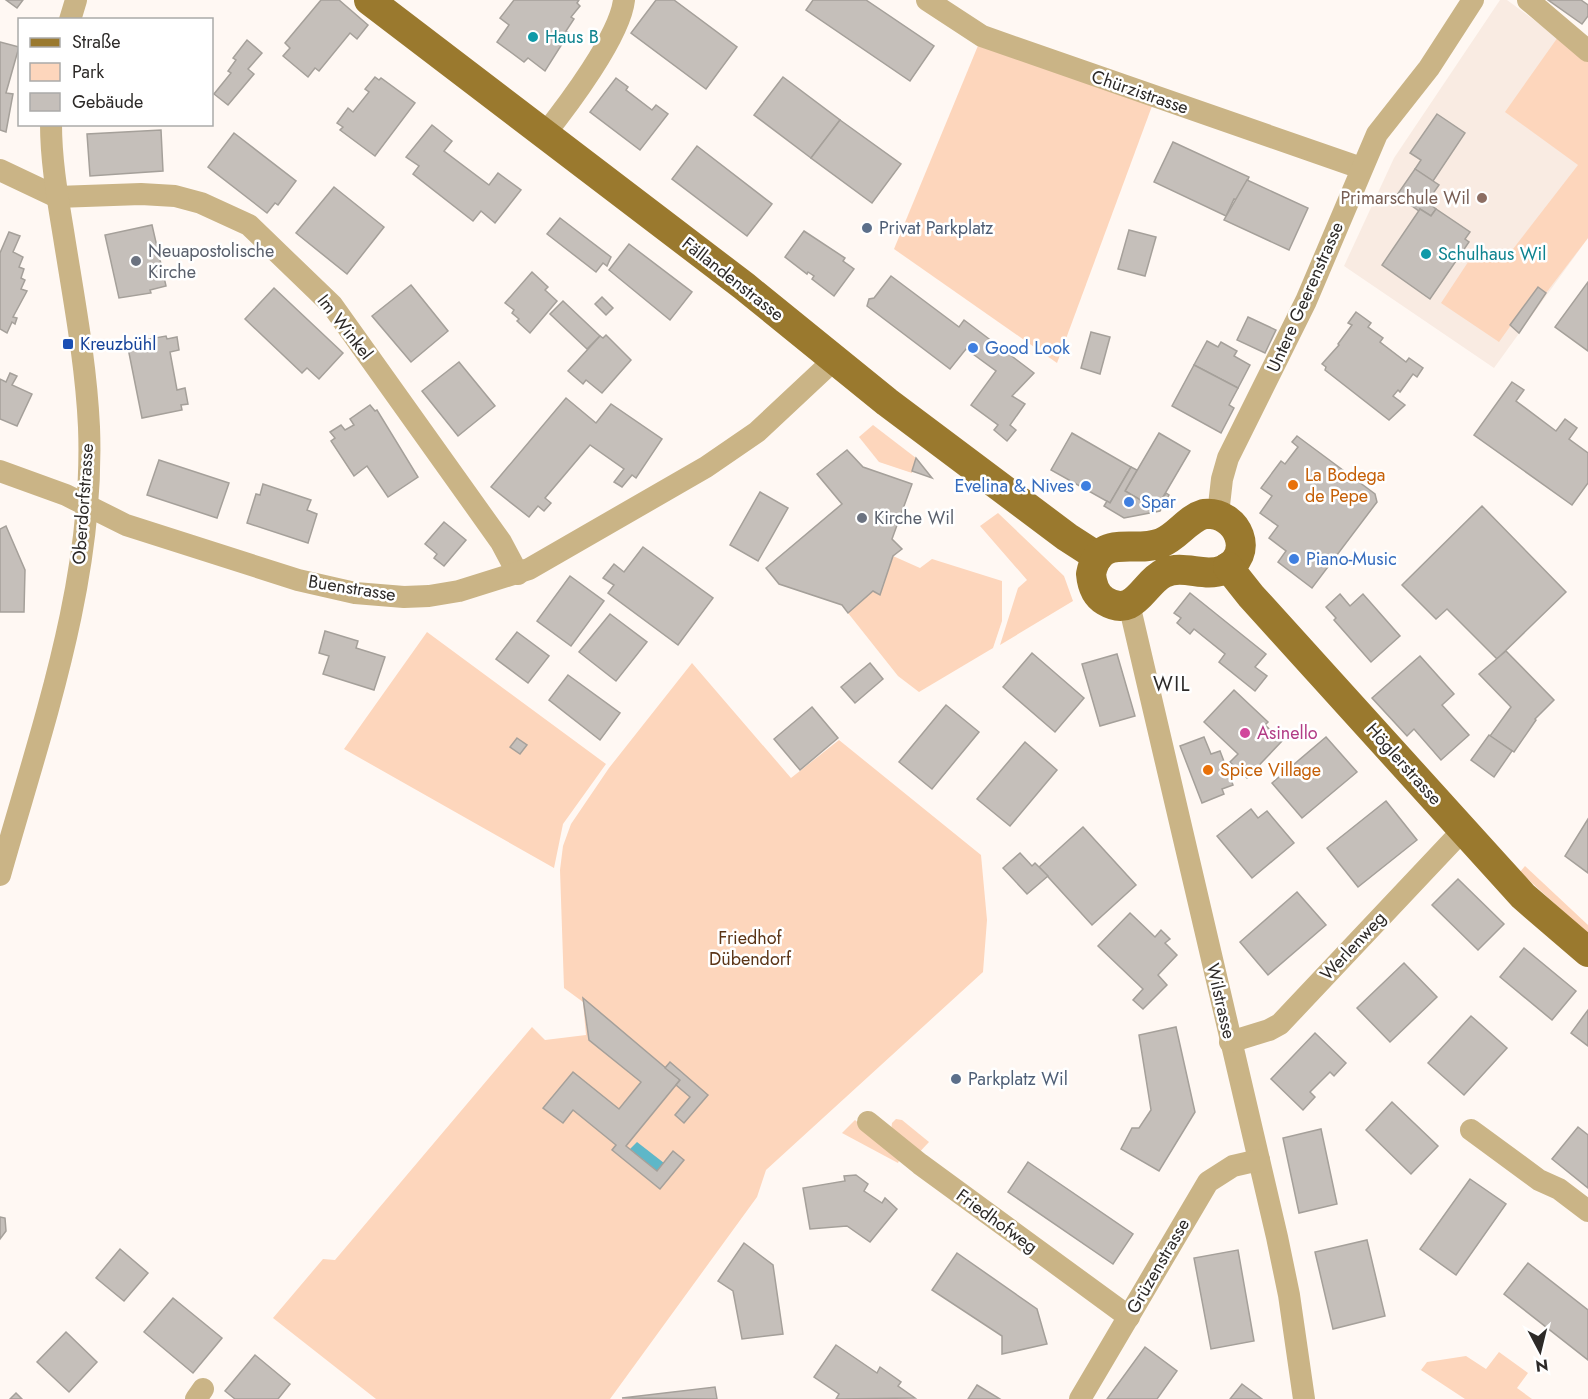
<svg xmlns="http://www.w3.org/2000/svg" width="1588" height="1399" font-family="Jost,sans-serif">
	<style>
		.built { fill: #f9ebe2 }
		.green { fill: #fdd6bc }
		.water { fill: #5eb7c8 }
		.building { fill: #c5bfba; stroke: #a5a09a; stroke-width: 1.5 }
		.lines { fill: none; stroke-linecap: round; stroke-linejoin: round }
		.minor { stroke: #cab486; stroke-width: 22 }
		.major { stroke: #9a792e; stroke-width: 30 }
		.culture-dot { fill: #0f9aa8; stroke: #fff; stroke-width: 2 }
		.education-dot { fill: #8d6e63; stroke: #fff; stroke-width: 2 }
		.service-dot { fill: #5c6f8a; stroke: #fff; stroke-width: 2 }
		.worship-dot { fill: #6b7280; stroke: #fff; stroke-width: 2 }
		.transit-dot { fill: #1a4fb4; stroke: #fff; stroke-width: 2 }
		.shop-dot { fill: #3f7fe0; stroke: #fff; stroke-width: 2 }
		.food-dot { fill: #e8710a; stroke: #fff; stroke-width: 2 }
		.hotel-dot { fill: #d1479c; stroke: #fff; stroke-width: 2 }
		.labels { text-anchor: middle; dominant-baseline: central; stroke-width: 5; stroke-linejoin: round; paint-order: stroke }
		.culture-label { font-size: 18px; fill: #0d838f; stroke: #fff; text-anchor: start }
		.street-label { font-size: 18px; fill: #2d2a28; stroke: #fff }
		.education-label { font-size: 18px; fill: #785e54; stroke: #fff; text-anchor: end }
		.service-label { font-size: 18px; fill: #4e5e75; stroke: #fff; text-anchor: start }
		.worship-label { font-size: 18px; fill: #5b616d; stroke: #fff; text-anchor: start }
		.transit-label { font-size: 18px; fill: #164399; stroke: #fff; text-anchor: start }
		.shop-label { font-size: 18px; fill: #366cbe; stroke: #fff; text-anchor: start }
		.food-label { font-size: 18px; fill: #c56008; stroke: #fff; text-anchor: start }
		.hotel-label { font-size: 18px; fill: #b23c85; stroke: #fff; text-anchor: start }
		.park-label { font-size: 18px; fill: #5c3517; stroke: #fff }
		.neighbourhood-label { font-size: 20px; letter-spacing: 1.5px; fill: #2d2a28; stroke: #fff }
	</style>
	<rect width="100%" height="100%" fill="#fff8f3"/>
	<path class="built" d="M1500 0H1507L1588 60V238L1494 368 1344 266 1394 158Z"/>
	<g class="green">
		<path d="M982 36 1155 98 1057 363 894 249Z"/>
		<path d="M1558 37 1588 60V238L1546 293 1538 287 1499 342 1441 303 1478 247 1503 262 1578 165 1505 112Z"/>
		<path d="M873 425 916 458 912 473 879 462 859 437Z"/>
		<path d="M998 513 1064 576 1073 601 1000 645 1018 588 1027 580 980 526Z"/>
		<path d="M893 556 920 568 932 559 1002 581V621L993 648 919 692 898 676 848 613 873 591 880 594Z"/>
		<path d="M427 632 606 764 563 824 554 868 344 749Z"/>
		<path d="M692 663 791 778 839 740 981 855 987 920 983 972 766 1170 757 1197 610 1399H376L273 1318 323 1259 335 1260 532 1027 545 1040 586 1035 583 1002 564 988 560 870 563 846 571 824 609 768Z"/>
		<path d="M1525 866 1588 925V934L1520 872Z"/>
		<path d="M896 1119 902 1120 929 1142 915 1157 891 1130 892 1123Z"/>
		<path d="M855 1120 900 1159 898 1163 842 1133Z"/>
		<path d="M1499 1352 1528 1373 1517 1388 1532 1399H1465L1421 1370 1427 1362 1466 1356 1486 1369Z"/>
	</g>
	<path class="water" d="M637 1142 664 1163 657 1171 630 1149Z"/>
	<g class="building">
		<path d="M6 0H23L17 8Z"/>
		<path d="M321 0H339L368 25 357 39 350 33 319 71 315 68 308 77 283 56 290 48 285 43Z"/>
		<path d="M514 0H579L577 3 580 6 571 17 574 19 566 31 569 33 545 71 528 58 524 62 497 42 509 25 500 18Z"/>
		<path d="M656 0H674L737 47 706 89 631 33Z"/>
		<path d="M813 0H866L934 46 910 81 806 10Z"/>
		<path d="M1548 0H1581L1588 5V16L1582 24Z"/>
		<path d="M247 40 262 53 248 69 254 74 228 105 214 94 231 73 228 71 236 60 233 58Z"/>
		<path d="M0 42 19 47 6 93 13 94 6 132 0 130Z"/>
		<path d="M375 77 379 80 381 78 415 103 375 156 340 130 343 127 337 123 348 108 353 112 369 92 365 89Z"/>
		<path d="M783 77 840 120 811 158 754 115Z"/>
		<path d="M616 78 628 87 626 90 652 110 656 105 668 114 640 150 590 112Z"/>
		<path d="M1437 114 1465 133 1433 181 1415 169 1421 160 1410 153Z"/>
		<path d="M840 120 901 164 872 203 811 158Z"/>
		<path d="M432 125 452 141 444 151 489 185 498 173 521 190 495 223 481 211 473 221 413 174 419 166 406 157Z"/>
		<path d="M161 130 163 171 90 176 87 134Z"/>
		<path d="M234 133 296 181 278 205 275 203 267 213 208 167Z"/>
		<path d="M1173 142 1249 177 1238 200 1234 199 1226 216 1154 182Z"/>
		<path d="M697 146 772 204 747 236 672 179Z"/>
		<path d="M1415 169 1439 185 1427 202 1436 209 1431 216 1420 209 1419 211 1397 195Z"/>
		<path d="M1247 180 1308 208 1289 250 1224 220Z"/>
		<path d="M334 187 384 227 347 274 296 233Z"/>
		<path d="M1420 209 1431 216 1436 209 1470 232 1465 239 1469 242 1430 299 1382 265Z"/>
		<path d="M560 218 611 257 607 266 603 263 596 272 547 234Z"/>
		<path d="M152 225 166 286 150 290 151 293 119 298 105 235Z"/>
		<path d="M1129 230 1156 237 1145 276 1118 269Z"/>
		<path d="M804 231 845 258 843 261 854 269 834 296 812 279 814 276 808 272 807 274 785 257Z"/>
		<path d="M9 232 20 236 13 252 23 257 19 267 24 269 21 278 25 280 21 289 27 291 13 317 17 318 15 324 12 322 7 333 0 329V253Z"/>
		<path d="M629 244 692 292 670 320 609 270Z"/>
		<path d="M532 272 548 287 545 290 557 301 530 333 517 321 519 319 512 313 514 310 505 303Z"/>
		<path d="M891 276 959 327 964 320 1034 373 1012 396 1025 404 1010 425 1016 430 1007 441 994 430 998 425 971 405 996 371 966 349 950 369 867 306 869 299 874 298Z"/>
		<path d="M1588 282V351L1555 327Z"/>
		<path d="M411 285 448 331 411 362 372 316Z"/>
		<path d="M1538 287 1546 293 1519 333 1510 325Z"/>
		<path d="M274 288 343 353 319 379 307 368 302 373 245 319Z"/>
		<path d="M602 297 613 308 606 315 595 304Z"/>
		<path d="M563 301 600 336 587 349 550 314Z"/>
		<path d="M1356 312 1371 323 1368 327 1383 338 1380 342 1406 362 1409 358 1423 368 1417 377 1413 374 1400 392 1398 390 1393 396 1405 405 1389 420 1325 370 1326 367 1322 364 1339 345 1338 344 1352 325 1348 323Z"/>
		<path d="M1248 317 1276 330 1265 353 1237 340Z"/>
		<path d="M1091 332 1110 337 1100 374 1081 368Z"/>
		<path d="M606 335 631 360 602 393 586 380 583 384 568 371 600 336 603 338Z"/>
		<path d="M166 336 167 339 177 337 179 350 170 352 177 390 185 388 188 404 181 405 182 410 142 418 127 343Z"/>
		<path d="M1207 341 1218 347 1221 342 1237 351 1234 356 1250 365 1238 388 1194 365Z"/>
		<path d="M459 362 495 406 458 436 422 391Z"/>
		<path d="M1194 365 1238 388 1229 405 1234 408 1221 433 1172 406Z"/>
		<path d="M10 373 17 376 12 385 32 394 17 426 0 419V379L6 382Z"/>
		<path d="M1512 382 1524 390 1516 401 1556 431 1565 419 1577 428 1569 439 1588 453V483L1572 505 1474 435Z"/>
		<path d="M566 398 596 423 611 404 662 439 636 478 632 475 622 487 614 482 624 469 590 445 545 498 551 503 544 511 538 506 529 517 491 487Z"/>
		<path d="M370 405 375 411 377 410 418 477 388 497 367 466 354 476 331 441 335 438 330 432 341 425 345 430 354 425 350 419Z"/>
		<path d="M1072 433 1131 467 1110 503 1051 470Z"/>
		<path d="M1159 433 1190 451 1156 509 1125 491Z"/>
		<path d="M1297 436 1375 494 1377 502 1312 588 1278 562 1286 551 1269 538 1278 526 1260 513 1272 496 1261 488 1281 461 1285 464 1298 447 1292 442Z"/>
		<path d="M847 450 863 467 912 484 892 539 902 549 893 556 880 595 873 591 848 613 842 605 779 584 766 568 842 504 817 474Z"/>
		<path d="M916 458 932 478 912 471Z"/>
		<path d="M159 460 229 483 217 518 147 495Z"/>
		<path d="M1131 467 1137 470 1125 491 1156 509 1166 493 1169 495 1160 511 1124 518 1104 506 1107 501 1110 503Z"/>
		<path d="M263 484 311 500 307 510 317 514 308 543 247 523 256 494 260 495Z"/>
		<path d="M760 492 788 508 758 561 730 545Z"/>
		<path d="M1482 506 1566 592 1497 659 1447 609 1436 619 1402 585Z"/>
		<path d="M444 522 466 540 444 566 434 558 437 554 425 544Z"/>
		<path d="M6 526 25 570 24 612H0V529Z"/>
		<path d="M643 547 713 598 678 645 608 593 614 585 603 578 614 564 624 572Z"/>
		<path d="M570 576 604 601 571 646 537 621Z"/>
		<path d="M1190 593 1266 654 1255 667 1267 676 1255 691 1219 662 1225 654 1194 629 1190 634 1177 623 1181 618 1174 613Z"/>
		<path d="M1340 594 1350 606 1363 594 1400 636 1371 662 1334 620 1336 618 1326 607Z"/>
		<path d="M610 614 647 642 616 681 579 652Z"/>
		<path d="M325 631 358 641 356 648 385 657 374 690 323 674 329 656 319 653Z"/>
		<path d="M517 632 549 656 528 683 496 659Z"/>
		<path d="M1506 651 1554 700 1535 719 1536 720 1514 752 1490 736 1511 707 1479 674Z"/>
		<path d="M1032 653 1084 698 1055 732 1003 687Z"/>
		<path d="M1117 654 1135 716 1100 726 1082 664Z"/>
		<path d="M1420 656 1454 694 1442 705 1469 735 1441 760 1414 729 1407 736 1372 698Z"/>
		<path d="M870 663 883 679 855 703 841 687Z"/>
		<path d="M568 675 620 713 600 740 549 700Z"/>
		<path d="M1234 690 1268 722 1265 725 1282 741 1247 778 1230 762 1238 754 1204 722Z"/>
		<path d="M946 705 979 732 932 789 899 762Z"/>
		<path d="M812 707 838 738 800 770 774 739Z"/>
		<path d="M1489 735 1512 751 1494 777 1471 760Z"/>
		<path d="M1204 737 1211 754 1220 751 1233 785 1222 789 1224 794 1202 803 1180 746Z"/>
		<path d="M1326 737 1357 772 1302 818 1272 783Z"/>
		<path d="M517 738 527 745 520 754 510 747Z"/>
		<path d="M1025 742 1057 770 1010 826 977 799Z"/>
		<path d="M1386 801 1417 840 1358 887 1327 848Z"/>
		<path d="M1251 809 1258 818 1267 811 1294 843 1252 878 1217 836Z"/>
		<path d="M1588 819V873L1565 856Z"/>
		<path d="M1083 827 1136 885 1092 925 1039 867Z"/>
		<path d="M1020 853 1032 866 1035 863 1048 876 1027 894 1003 868Z"/>
		<path d="M1458 879 1504 924 1478 950 1432 905Z"/>
		<path d="M1297 892 1326 925 1268 975 1240 942Z"/>
		<path d="M1130 913 1155 937 1161 930 1170 939 1165 943 1177 955 1158 975 1167 985 1143 1009 1133 1000 1143 989 1098 946Z"/>
		<path d="M1524 948 1576 991 1552 1020 1500 977Z"/>
		<path d="M1404 963 1437 997 1390 1042 1357 1008Z"/>
		<path d="M583 998 680 1080 626 1146 657 1171 673 1151 684 1160 660 1189 612 1150 616 1145 573 1110 563 1123 543 1108 573 1072 619 1109 641 1082 589 1040Z"/>
		<path d="M1588 1010V1046L1571 1033Z"/>
		<path d="M1471 1016 1507 1048 1464 1095 1428 1063Z"/>
		<path d="M1176 1027 1195 1112 1159 1171 1121 1149 1132 1128H1139L1151 1110 1139 1035Z"/>
		<path d="M1315 1033 1346 1063 1334 1076 1330 1072 1310 1092 1315 1097 1303 1110 1271 1079Z"/>
		<path d="M670 1062 708 1095 684 1123 675 1115 690 1097 676 1085 680 1080 665 1068Z"/>
		<path d="M1392 1102 1438 1146 1411 1174 1366 1130Z"/>
		<path d="M1578 1127 1588 1135V1188L1552 1159Z"/>
		<path d="M1321 1129 1337 1204 1299 1213 1283 1138Z"/>
		<path d="M1028 1162 1133 1234 1113 1264 1008 1192Z"/>
		<path d="M856 1175 868 1184 864 1191 882 1203 885 1198 897 1209 870 1242 847 1226 810 1229 803 1188 845 1181 844 1176Z"/>
		<path d="M1470 1179 1506 1204 1456 1275 1420 1249Z"/>
		<path d="M0 1217 5 1218 6 1231 0 1239Z"/>
		<path d="M1367 1240 1385 1316 1333 1329 1315 1252Z"/>
		<path d="M744 1243 773 1265 783 1334 742 1339 733 1291 718 1281Z"/>
		<path d="M120 1249 148 1273 124 1301 96 1278Z"/>
		<path d="M1238 1250 1254 1341 1211 1349 1194 1258Z"/>
		<path d="M957 1253 1037 1309 1047 1344 1002 1354V1336L932 1290Z"/>
		<path d="M1528 1263 1588 1310V1360L1504 1294Z"/>
		<path d="M173 1298 222 1338 193 1373 144 1332Z"/>
		<path d="M66 1332 97 1362 69 1392 37 1362Z"/>
		<path d="M836 1345 877 1373 880 1367 901 1382 898 1386 915 1398 836 1399 839 1394 814 1377Z"/>
		<path d="M1145 1347 1177 1371 1157 1399H1107Z"/>
		<path d="M255 1355 290 1384 278 1399H235L225 1391Z"/>
		<path d="M1242 1384 1262 1399H1230Z"/>
		<path d="M977 1385 1000 1399H968Z"/>
		<path d="M715 1387 717 1399 622 1398Z"/>
		<path d="M16 1393 22 1399H10Z"/>
	</g>
	<g class="lines">
		<g class="minor">
			<path d="M927 0 982 36 1361 168"/>
			<path d="M1528 0 1588 51"/>
			<path d="M70 20 76 0"/>
			<path d="M544 135C568 105 620 36 624 0"/>
			<path d="M0 170 57 197 141 194 175 196 201 203 249 225 332 305 501 542 518 574"/>
			<path d="M0 471 66 495 126 525 298 580 355 593 404 597 429 596 459 591 529 569 706 467 757 432 834 360"/>
			<path d="M1218 514 1222 479 1228 458 1306 301 1377 134 1429 68 1473 0"/>
			<path d="M1129 604 1277 1237 1289 1295 1304 1399"/>
			<path d="M0 875C41 729 95 581 89 427 86 363 74 300 64 237 58 200 51 162 51 124"/>
			<path d="M1230 1042 1269 1030 1280 1024 1463 830"/>
			<path d="M868 1122 920 1164 1129 1317"/>
			<path d="M1471 1130 1539 1180 1559 1189 1588 1211"/>
			<path d="M196 1399 203 1389"/>
			<path d="M1080 1399 1208 1182 1233 1166 1259 1160"/>
		</g>
		<g class="major">
			<path d="M369 0 744 286 887 402 1067 537 1098 557"/>
			<path d="M1204 514C1239 511 1256 556 1223 570 1204 578 1184 564 1164 573 1143 583 1135 619 1105 601 1095 595 1092 585 1091 574 1099 532 1133 554 1161 543 1178 536 1187 519 1204 514Z"/>
			<path d="M1228 567 1251 596 1494 864 1523 896 1588 952"/>
		</g>
	</g>
	<g class="culture-dot">
		<circle cx="533" cy="37" r="6"/>
		<circle cx="1426" cy="254" r="6"/>
	</g>
	<circle class="education-dot" cx="1482" cy="198" r="6"/>
	<g class="service-dot">
		<circle cx="867" cy="228" r="6"/>
		<circle cx="956" cy="1079" r="6"/>
	</g>
	<g class="worship-dot">
		<circle cx="136" cy="261" r="6"/>
		<circle cx="862" cy="518" r="6"/>
	</g>
	<rect class="transit-dot" x="62" y="338" width="12" height="12" rx="3"/>
	<g class="shop-dot">
		<circle cx="973" cy="348" r="6"/>
		<circle cx="1086" cy="486" r="6"/>
		<circle cx="1129" cy="502" r="6"/>
		<circle cx="1294" cy="559" r="6"/>
	</g>
	<g class="food-dot">
		<circle cx="1293" cy="485" r="6"/>
		<circle cx="1208" cy="770" r="6"/>
	</g>
	<circle class="hotel-dot" cx="1245" cy="733" r="6"/>
	<g class="labels">
		<g class="culture-label">
			<text x="545" y="37">Haus B</text>
			<text x="1438" y="254">Schulhaus Wil</text>
		</g>
		<g class="street-label">
			<text transform="translate(1140 92) rotate(19)">Chürzistrasse</text>
			<text transform="translate(733 279) rotate(38)">Fällandenstrasse</text>
			<text transform="translate(1305 297) rotate(-66)">Untere Geerenstrasse</text>
			<text transform="translate(345 327) rotate(52)">Im Winkel</text>
			<text transform="translate(83 504) rotate(-86)">Oberdorfstrasse</text>
			<text transform="translate(352 588) rotate(9)">Buenstrasse</text>
			<text transform="translate(1404 764) rotate(48)">Höglerstrasse</text>
			<text transform="translate(1353 946) rotate(-47)">Werlenweg</text>
			<text transform="translate(1221 1001) rotate(77)">Wilstrasse</text>
			<text transform="translate(997 1221) rotate(36)">Friedhofweg</text>
			<text transform="translate(1158 1266) rotate(-60)">Grüzenstrasse</text>
		</g>
		<g class="education-label">
			<text x="1470" y="198">Primarschule Wil</text>
		</g>
		<g class="service-label">
			<text x="879" y="228">Privat Parkplatz</text>
			<text x="968" y="1079">Parkplatz Wil</text>
		</g>
		<g class="worship-label">
			<text x="148" y="251">Neuapostolische<tspan x="148" dy="21">Kirche</tspan></text>
			<text x="874" y="518">Kirche Wil</text>
		</g>
		<g class="transit-label">
			<text x="80" y="344">Kreuzbühl</text>
		</g>
		<g class="shop-label">
			<text x="985" y="348">Good Look</text>
			<text x="1074" y="486" text-anchor="end">Evelina &amp; Nives</text>
			<text x="1141" y="502">Spar</text>
			<text x="1306" y="559">Piano-Music</text>
		</g>
		<g class="food-label">
			<text x="1305" y="475">La Bodega<tspan x="1305" dy="21">de Pepe</tspan></text>
			<text x="1220" y="770">Spice Village</text>
		</g>
		<g class="hotel-label">
			<text x="1257" y="733">Asinello</text>
		</g>
		<g class="park-label">
			<text x="750" y="938">Friedhof<tspan x="750" dy="21">Dübendorf</tspan></text>
		</g>
		<g class="neighbourhood-label">
			<text x="1172" y="684">WIL</text>
		</g>
	</g>
	<rect x="18" y="18" width="195" height="108" fill="#ffffff" stroke="#abaaa9" stroke-width="1.5"/>
	<rect x="30" y="38" width="30" height="9" fill="#9a792e" stroke="#abaaa9" stroke-width="1.5"/>
	<text x="72" y="48" font-size="18" fill="#2d2a28">Straße</text>
	<rect x="30" y="63" width="30" height="18" fill="#fdd6bc" stroke="#abaaa9" stroke-width="1.5"/>
	<text x="72" y="78" font-size="18" fill="#2d2a28">Park</text>
	<rect x="30" y="93" width="30" height="18" fill="#c5bfba" stroke="#abaaa9" stroke-width="1.5"/>
	<text x="72" y="108" font-size="18" fill="#2d2a28">Gebäude</text>
	<g transform="translate(1540 1351) rotate(173)" stroke="#ffffff" stroke-width="4.5" paint-order="stroke">
	<path d="M0-4.5L10 22L0 15L-10 22Z" fill="#2d2a28"/>
	<text y="-9" font-size="16" font-weight="bold" text-anchor="middle" fill="#2d2a28">N</text>
	</g>
</svg>
